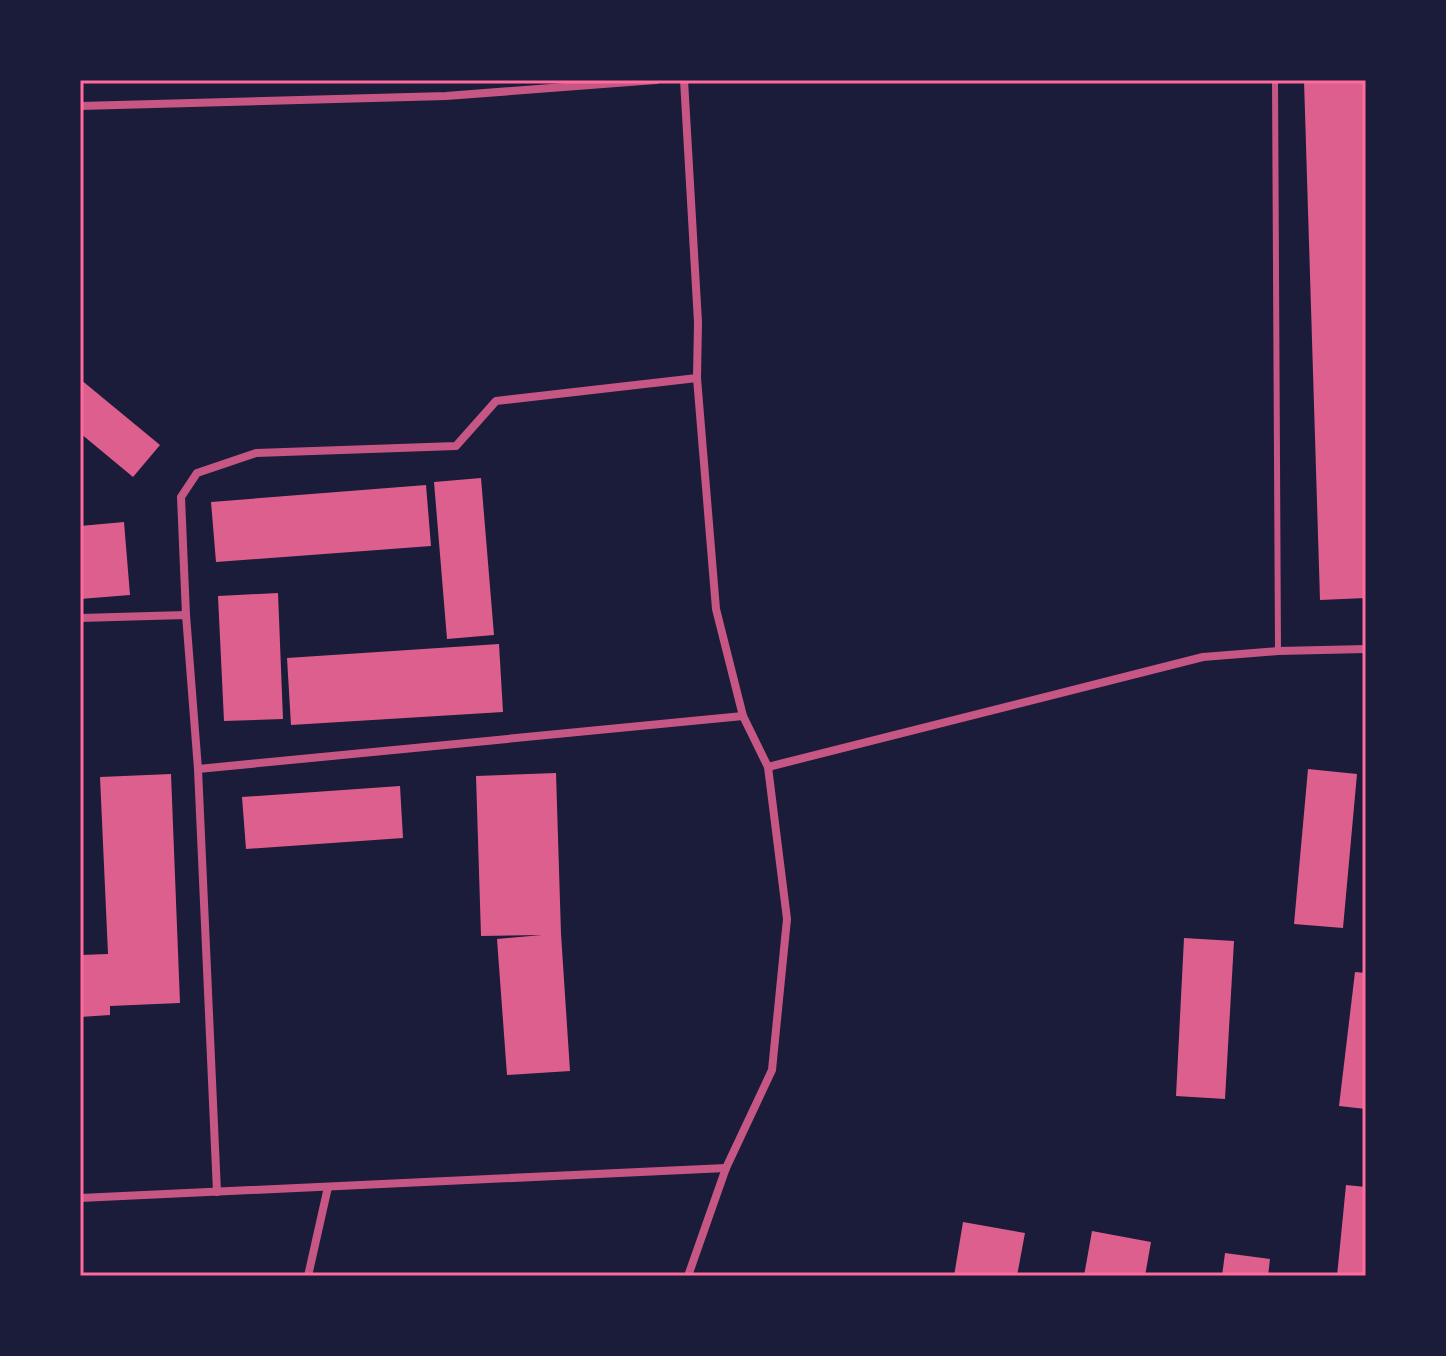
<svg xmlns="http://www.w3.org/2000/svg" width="1446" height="1356" font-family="'Nunito Sans',sans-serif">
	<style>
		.building { fill: #dd5f8e }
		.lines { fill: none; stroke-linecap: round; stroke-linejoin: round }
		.service { stroke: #c65784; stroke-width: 6 }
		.minor { stroke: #c65784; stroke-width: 8 }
		.neatline { fill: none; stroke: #ff6b9d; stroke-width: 3 }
	</style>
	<rect width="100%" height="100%" fill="#1b1b3a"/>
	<g class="building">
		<path d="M1304 80H1366V598L1320 600Z"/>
		<path d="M80 379 160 445 133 477 80 433Z"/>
		<path d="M481 478 494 635 447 639 434 482Z"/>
		<path d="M426 485 431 546 216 562 211 502Z"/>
		<path d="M124 522 130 595 80 599V526Z"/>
		<path d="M278 593 283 719 224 721 218 596Z"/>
		<path d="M499 644 503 712 291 725 287 658Z"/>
		<path d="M1308 769 1357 774 1343 928 1294 924Z"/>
		<path d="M556 773 561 934 570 1071 507 1075 497 939 542 935 481 936 476 776Z"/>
		<path d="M171 774 180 1003 110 1006V1015L80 1017V955L108 954 100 777Z"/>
		<path d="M400 786 403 838 246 849 242 797Z"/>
		<path d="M1184 938 1234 941 1225 1099 1176 1096Z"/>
		<path d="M1355 972 1366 973V1109L1339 1106Z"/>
		<path d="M1346 1185 1366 1187V1276H1337Z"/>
		<path d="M963 1222 1025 1233 1017 1276H954Z"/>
		<path d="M1092 1231 1151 1242 1145 1276H1084Z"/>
		<path d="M1225 1253 1270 1259 1268 1276H1222Z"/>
	</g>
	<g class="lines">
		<path class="service" d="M1275 80 1278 651"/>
		<g class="minor">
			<path d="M684 80 698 322 697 378 716 609 743 716 768 767 787 919 772 1070 726 1168 688 1276"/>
			<path d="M80 106 446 96 656 80"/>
			<path d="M186 615 181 497 197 473 256 453 456 446 496 401 697 378"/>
			<path d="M80 618 186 615 198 769"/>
			<path d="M768 767 1203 657 1278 651 1366 649"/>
			<path d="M217 1192 198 769 743 716"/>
			<path d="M80 1198 726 1168"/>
			<path d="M308 1276 328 1187"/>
		</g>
	</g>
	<rect width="1446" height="1356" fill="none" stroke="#1b1b3a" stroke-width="164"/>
	<rect x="82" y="82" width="1282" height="1192" class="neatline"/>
</svg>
